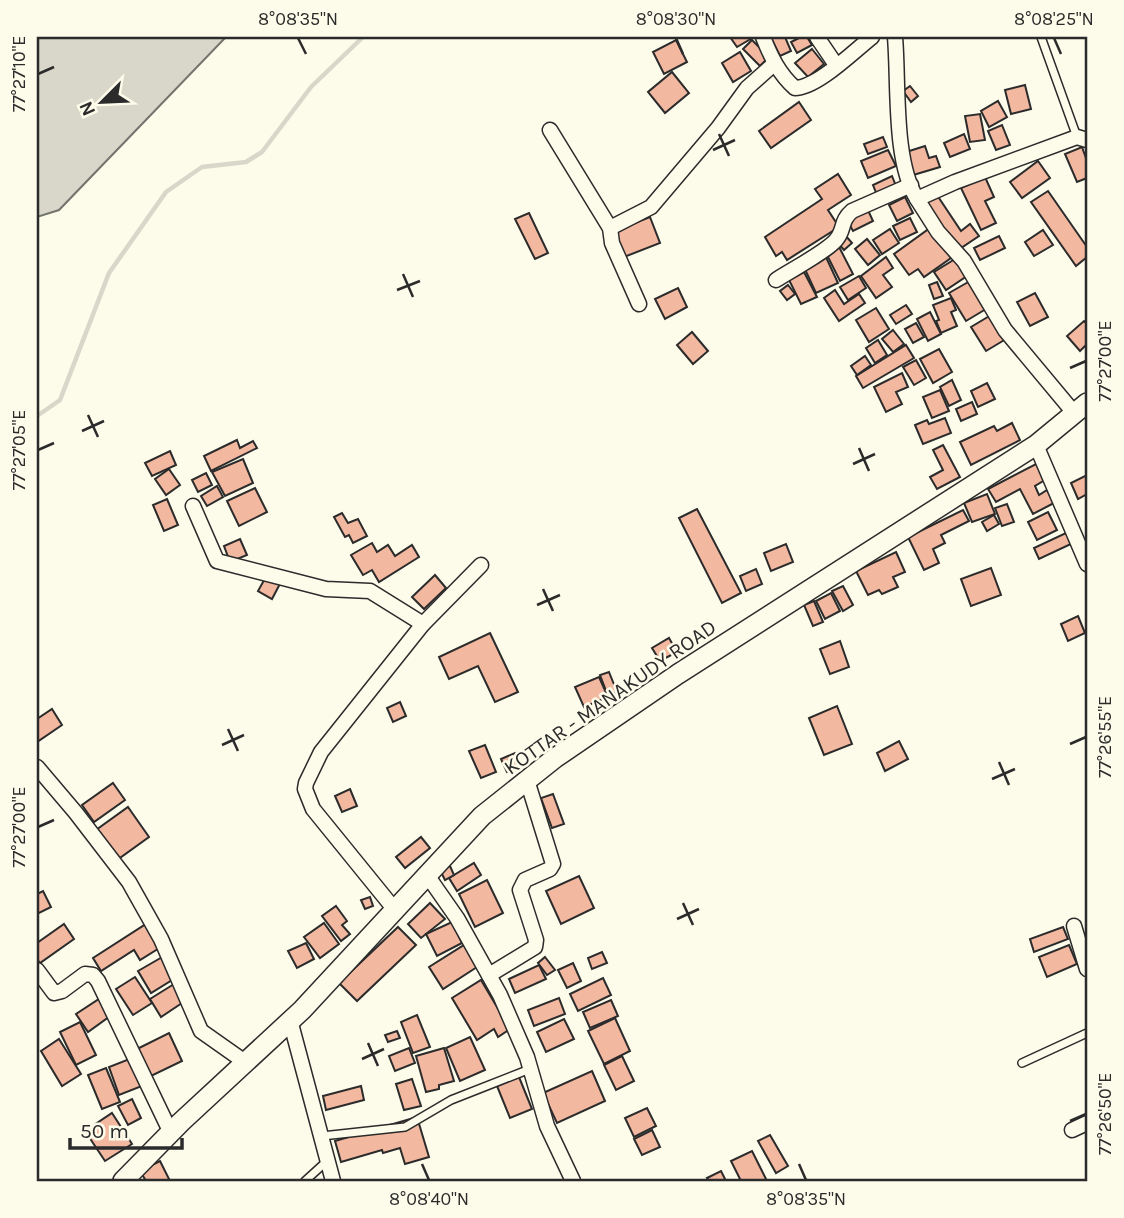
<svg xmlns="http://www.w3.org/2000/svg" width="1124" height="1218" font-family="Karla,sans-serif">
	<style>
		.water { fill: #d8d7c9; stroke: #74746e; stroke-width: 2 }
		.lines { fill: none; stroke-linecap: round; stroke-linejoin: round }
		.stream { stroke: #d8d7c9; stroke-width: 4.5 }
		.building { fill: #f2b8a0; stroke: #2b2b2b; stroke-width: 2 }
		.lane-casing { stroke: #2b2b2b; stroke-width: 10 }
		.street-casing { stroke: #2b2b2b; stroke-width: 17 }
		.secondary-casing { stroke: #2b2b2b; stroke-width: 22 }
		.lane { stroke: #fdfbea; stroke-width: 7 }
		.street { stroke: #fdfbea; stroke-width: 14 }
		.secondary { stroke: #fdfbea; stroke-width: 19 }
		.ticks { fill: none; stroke: #2b2b2b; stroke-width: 2.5 }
		.labels { text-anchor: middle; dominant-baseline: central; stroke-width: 5; stroke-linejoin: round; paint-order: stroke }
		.street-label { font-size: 21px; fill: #2b2b2b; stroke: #fdfbea }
		.neatline { fill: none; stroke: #2b2b2b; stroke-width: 2.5 }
		.ticks-label { font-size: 18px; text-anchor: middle; fill: #2b2b2b }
	</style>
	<rect width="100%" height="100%" fill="#fdfbea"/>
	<path class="water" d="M37 37H226L59 210 37 217Z"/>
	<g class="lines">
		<path class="stream" d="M37 416 60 400 109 273 166 192 202 167 246 162 262 152 311 87 363 37"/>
	</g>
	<g class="building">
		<path d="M730 37H754L737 47Z"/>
		<path d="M775 37H785L791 51 780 56 771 38Z"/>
		<path d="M801 37H807L812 45 797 53 791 42Z"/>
		<path d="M676 40 687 62 664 74 653 52Z"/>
		<path d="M752 40 769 57 760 66 743 49Z"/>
		<path d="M812 49 824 64 808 77 795 63Z"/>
		<path d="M740 52 751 71 733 82 722 63Z"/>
		<path d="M672 72 689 93 665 113 648 92Z"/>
		<path d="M1025 85 1031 109 1011 114 1005 90Z"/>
		<path d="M910 86 918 96 911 102 903 91Z"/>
		<path d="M998 101 1007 117 989 127 981 111Z"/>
		<path d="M799 102 811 120 771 148 759 131Z"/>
		<path d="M980 114 985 140 970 142 965 116Z"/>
		<path d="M1002 125 1010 145 996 150 988 131Z"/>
		<path d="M964 134 970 149 950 157 944 143Z"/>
		<path d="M883 137 887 147 868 154 864 144Z"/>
		<path d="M925 146 929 158 936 156 940 167 910 176 903 153Z"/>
		<path d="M1082 147 1087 161V178L1077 182 1065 154Z"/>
		<path d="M888 150 896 166 868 178 861 161Z"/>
		<path d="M1038 161 1050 178 1022 198 1010 182Z"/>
		<path d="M838 174 851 195 828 210 839 227 787 260 782 252 776 256 765 237 822 199 815 189Z"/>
		<path d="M892 176 896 186 877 195 873 185Z"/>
		<path d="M985 177 994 197 985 201 996 223 981 230 961 188Z"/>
		<path d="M1048 191 1087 247V257L1076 266 1031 202Z"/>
		<path d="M937 195 961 231 970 224 979 236 958 250 926 203Z"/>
		<path d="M905 197 913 213 897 221 889 205Z"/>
		<path d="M867 208 873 221 853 231 846 218Z"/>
		<path d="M529 213 548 253 535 259 515 219Z"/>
		<path d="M650 217 660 243 624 257 614 231Z"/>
		<path d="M910 218 917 232 900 240 893 226Z"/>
		<path d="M930 228 951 258 924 277 918 269 909 275 894 254Z"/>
		<path d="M890 229 899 243 882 254 873 240Z"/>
		<path d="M1043 230 1053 245 1034 256 1025 242Z"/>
		<path d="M845 235 852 243 844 250 837 242Z"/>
		<path d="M999 236 1005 248 980 260 974 248Z"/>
		<path d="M867 239 880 255 868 265 855 249Z"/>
		<path d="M837 243 853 274 840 281 824 249Z"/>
		<path d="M825 255 838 283 816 293 803 265Z"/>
		<path d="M886 257 893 268 883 275 892 287 876 298 861 276Z"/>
		<path d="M955 259 967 276 946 290 934 272Z"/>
		<path d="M804 272 817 297 801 304 789 280Z"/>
		<path d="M859 276 866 288 848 300 840 287Z"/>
		<path d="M970 281 986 309 966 321 949 293Z"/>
		<path d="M937 282 943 296 934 299 929 285Z"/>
		<path d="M788 285 795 294 787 300 780 291Z"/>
		<path d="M678 288 687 307 665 319 655 299Z"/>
		<path d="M835 290 844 304 859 294 865 303 839 321 824 298Z"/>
		<path d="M1035 293 1048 317 1030 326 1017 302Z"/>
		<path d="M951 298 956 310 951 312 957 326 941 333 936 321 939 320 933 305Z"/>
		<path d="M906 305 912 314 896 324 890 315Z"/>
		<path d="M876 308 889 329 869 342 856 320Z"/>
		<path d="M930 312 941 334 928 341 917 319Z"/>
		<path d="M991 315 1006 339 986 351 971 327Z"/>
		<path d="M1084 321 1087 324V344L1080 351 1067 336Z"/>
		<path d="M916 323 924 337 913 343 905 329Z"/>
		<path d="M893 330 904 344 893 352 882 339Z"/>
		<path d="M692 332 708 351 693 364 677 345Z"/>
		<path d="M878 340 887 355 875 363 866 348Z"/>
		<path d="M906 345 914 358 863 388 856 376Z"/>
		<path d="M939 349 952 372 933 383 920 359Z"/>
		<path d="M865 356 871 365 857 375 851 366Z"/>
		<path d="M916 360 926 378 914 385 903 367Z"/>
		<path d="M902 373 908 387 896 392 902 404 886 412 874 387Z"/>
		<path d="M952 380 961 400 949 406 940 387Z"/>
		<path d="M987 383 995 399 978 407 971 391Z"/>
		<path d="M940 390 949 411 932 418 923 397Z"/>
		<path d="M972 402 977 414 961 421 956 409Z"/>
		<path d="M945 418 951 433 923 444 915 425 927 420 929 424Z"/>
		<path d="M1012 423 1020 440 971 465 960 442 994 426 997 431Z"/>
		<path d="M237 440 240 448 253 441 257 448 211 471 204 456Z"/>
		<path d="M943 445 960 477 937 489 930 477 943 470 933 450Z"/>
		<path d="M170 451 176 465 152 476 145 463Z"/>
		<path d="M243 459 253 483 225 496 212 472Z"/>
		<path d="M1036 464 1045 480 1035 486 1039 495 1047 490 1054 503 1033 514 1020 489 996 502 988 489Z"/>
		<path d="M169 469 180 485 166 495 155 479Z"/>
		<path d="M206 473 212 485 198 492 192 480Z"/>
		<path d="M1087 475V494L1078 499 1071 483Z"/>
		<path d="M217 486 223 497 207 506 201 496Z"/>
		<path d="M255 488 267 512 239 526 227 501Z"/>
		<path d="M987 494 995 514 972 522 964 503Z"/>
		<path d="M167 499 178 525 164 531 153 505Z"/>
		<path d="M1007 504 1014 522 1002 526 995 508Z"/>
		<path d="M697 509 741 593 722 603 679 518Z"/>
		<path d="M963 510 969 521 941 535 945 543 933 549 939 563 924 570 908 537Z"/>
		<path d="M1048 512 1057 530 1037 540 1028 522Z"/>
		<path d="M342 513 348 523 358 519 367 536 353 543 349 535 345 537 334 517Z"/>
		<path d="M994 515 999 524 987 531 982 522Z"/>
		<path d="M1068 532 1073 543 1039 559 1034 548Z"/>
		<path d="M240 539 247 555 230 562 224 546Z"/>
		<path d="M372 543 377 552 388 545 395 556 412 545 419 557 379 582 372 570 363 575 351 555Z"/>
		<path d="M786 544 793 562 771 571 764 553Z"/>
		<path d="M896 552 905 572 893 577 898 587 882 594 879 590 868 595 856 571Z"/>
		<path d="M991 568 1001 595 971 606 961 579Z"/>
		<path d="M756 569 762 584 746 591 740 576Z"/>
		<path d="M268 573 282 580 272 599 258 591Z"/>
		<path d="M435 575 446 588 424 609 412 597Z"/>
		<path d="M843 586 853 605 843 611 832 591Z"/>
		<path d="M831 593 840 611 825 619 816 601Z"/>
		<path d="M814 601 823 622 813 626 804 605Z"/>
		<path d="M1078 616 1085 633 1068 641 1061 624Z"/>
		<path d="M490 633 518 692 495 702 478 666 449 679 439 657Z"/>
		<path d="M669 638 677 652 660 661 652 648Z"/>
		<path d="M840 641 849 667 830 674 820 649Z"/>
		<path d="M609 672 617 692 608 696 600 675Z"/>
		<path d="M599 677 608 697 584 707 575 687Z"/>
		<path d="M400 702 406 716 393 722 387 708Z"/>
		<path d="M837 706 852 744 824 755 809 718Z"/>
		<path d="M52 709 62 725 37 742V719Z"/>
		<path d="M899 741 908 759 885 771 877 753Z"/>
		<path d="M485 745 496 772 481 778 469 751Z"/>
		<path d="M515 753 521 766 507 772 501 759Z"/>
		<path d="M113 783 125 800 94 822 82 805Z"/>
		<path d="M350 789 357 806 342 812 335 796Z"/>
		<path d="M553 794 564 824 552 828 541 798Z"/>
		<path d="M128 807 149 837 117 860 96 830Z"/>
		<path d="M421 837 430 848 405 868 396 857Z"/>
		<path d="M474 863 481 875 457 891 449 878Z"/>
		<path d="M450 866 454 875 445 880 440 870Z"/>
		<path d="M579 876 594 908 561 924 546 891Z"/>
		<path d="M487 880 503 913 475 927 459 894Z"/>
		<path d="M43 891 51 907 37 914V894Z"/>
		<path d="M370 897 373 906 365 909 361 900Z"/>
		<path d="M430 903 445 919 421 938 408 924Z"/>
		<path d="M336 906 347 921 342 925 350 934 341 941 322 916Z"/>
		<path d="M452 922 462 943 437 956 426 934Z"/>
		<path d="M324 923 339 944 320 958 304 937Z"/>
		<path d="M64 924 74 939 40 963 37 959V943Z"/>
		<path d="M146 924 161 947 140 960 134 950 101 971 93 958Z"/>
		<path d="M398 927 416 945 357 1001 339 983Z"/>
		<path d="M1063 927 1068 939 1034 952 1030 939Z"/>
		<path d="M306 943 314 959 297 968 288 951Z"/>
		<path d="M464 945 477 967 443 989 429 967Z"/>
		<path d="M1069 945 1077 964 1047 977 1039 957Z"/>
		<path d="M602 952 607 963 592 969 588 958Z"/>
		<path d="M164 956 177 977 151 993 138 971Z"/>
		<path d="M545 957 555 970 547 975 538 963Z"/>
		<path d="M573 963 581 981 567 988 558 970Z"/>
		<path d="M539 965 546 979 515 993 509 979Z"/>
		<path d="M135 977 152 1003 133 1015 116 989Z"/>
		<path d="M603 978 611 995 578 1011 570 994Z"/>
		<path d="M481 980 510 1029 498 1037 494 1029 477 1040 452 998Z"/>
		<path d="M174 984 185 1001 161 1017 150 999Z"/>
		<path d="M102 997 113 1014 88 1032 76 1014Z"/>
		<path d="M559 998 565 1014 534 1026 528 1010Z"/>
		<path d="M611 1000 618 1016 590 1028 583 1012Z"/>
		<path d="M417 1015 430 1047 413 1053 401 1022Z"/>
		<path d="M615 1018 630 1051 604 1064 588 1031Z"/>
		<path d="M564 1019 574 1039 546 1052 537 1032Z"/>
		<path d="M80 1022 96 1055 76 1065 60 1032Z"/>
		<path d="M397 1031 400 1038 388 1042 385 1035Z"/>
		<path d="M169 1033 182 1061 151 1076 137 1049Z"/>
		<path d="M470 1037 485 1070 460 1081 446 1048Z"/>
		<path d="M59 1039 81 1074 62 1086 41 1051Z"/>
		<path d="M409 1048 415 1063 395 1071 389 1056Z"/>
		<path d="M444 1048 454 1081 439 1085V1089L426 1092 416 1056Z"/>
		<path d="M622 1056 634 1081 616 1090 604 1065Z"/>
		<path d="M132 1058 142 1086 119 1095 109 1067Z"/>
		<path d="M106 1068 120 1102 102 1109 88 1075Z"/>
		<path d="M592 1071 605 1101 557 1123 543 1093Z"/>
		<path d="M519 1077 532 1109 510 1118 497 1086Z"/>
		<path d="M412 1079 421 1106 404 1110 396 1084Z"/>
		<path d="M361 1086 364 1100 326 1110 323 1096Z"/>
		<path d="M132 1099 141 1118 128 1125 118 1106Z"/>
		<path d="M647 1108 656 1126 634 1137 625 1118Z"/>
		<path d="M112 1113 132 1144 105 1161 85 1131Z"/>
		<path d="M417 1117 429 1157 405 1164 400 1148 383 1153 382 1150 341 1162 335 1141Z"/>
		<path d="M652 1130 660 1147 642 1155 634 1139Z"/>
		<path d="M770 1135 788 1166 776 1173 758 1141Z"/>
		<path d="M752 1151 767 1181H741L731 1161Z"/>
		<path d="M160 1161 170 1181H146L140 1171Z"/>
		<path d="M721 1171 726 1181H709L707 1178Z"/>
	</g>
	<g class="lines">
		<defs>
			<g id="lane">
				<path d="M1041 37 1077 137"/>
				<path d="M1022 1063 1087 1033"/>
				<path d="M322 1136 405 1127 451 1100 530 1069"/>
				<path d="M305 1181 327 1161"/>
			</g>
			<g id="street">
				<path d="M763 37C771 57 779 74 795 88 817 88 854 51 872 37"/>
				<path d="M817 37 836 65"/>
				<path d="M895 37C899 83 893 161 917 199L955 182 1077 137 1087 140"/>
				<path d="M550 130 610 228 612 243 639 304"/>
				<path d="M917 199 938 232 964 261 1005 330 1075 414"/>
				<path d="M610 228 651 207 718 128 747 88 774 64"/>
				<path d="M776 280C791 270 826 252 836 240 845 230 840 221 852 211L911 185"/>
				<path d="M1036 445 1087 564"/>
				<path d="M193 506 217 561 326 589 370 591 423 624"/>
				<path d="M37 767 76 813 129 882 161 939 201 1031 245 1062"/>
				<path d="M427 875 457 918 500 995 527 1057 547 1126 573 1181"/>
				<path d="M395 910 313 809 305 789 306 783 321 752 423 624 481 565"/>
				<path d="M1074 926 1087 969"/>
				<path d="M37 970 54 993 62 991 85 974 93 975 98 981 171 1133"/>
				<path d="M489 975 535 947 536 940 520 890 525 880 550 869 553 864 527 780"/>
				<path d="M290 1020 333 1181"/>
				<path d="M1072 1130 1087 1123"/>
			</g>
			<path id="secondary" d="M123 1181 181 1122 302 1010 482 816 555 758 678 674 1036 445 1087 403"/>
		</defs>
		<use href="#lane" class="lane-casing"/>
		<use href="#street" class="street-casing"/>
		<use href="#secondary" class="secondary-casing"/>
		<use href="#lane" class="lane"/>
		<use href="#street" class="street"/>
		<use href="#secondary" class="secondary"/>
	</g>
	<path class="ticks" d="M298 38 306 54M676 38 683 54M1054 38 1061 54M38 74 54 67M719 134 729 156M713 150 735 140M403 274 413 297M397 290 420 281M1070 368 1086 361M88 415 98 437M82 431 104 421M859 448 869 471M38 450 54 443M853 464 875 454M543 589 553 611M537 605 560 595M228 729 238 751M1070 744 1086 737M222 745 244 735M999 762 1009 785M992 779 1015 769M38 827 54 820M683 903 693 925M677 919 699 909M368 1043 378 1066M362 1059 384 1049M1070 1121 1086 1114M422 1164 429 1180M799 1164 806 1180"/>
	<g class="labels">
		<g class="street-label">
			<text transform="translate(610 697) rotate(-35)">KOTTAR - MANAKUDY ROAD</text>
		</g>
	</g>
	<rect width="1124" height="1218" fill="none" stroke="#fdfbea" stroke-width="77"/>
	<g transform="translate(102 102) rotate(246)" stroke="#fdfbea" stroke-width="5" paint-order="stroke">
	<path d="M0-5L12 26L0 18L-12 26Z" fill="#2b2b2b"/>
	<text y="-10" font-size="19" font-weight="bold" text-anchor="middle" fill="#2b2b2b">N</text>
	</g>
	<path d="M70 1138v10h112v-10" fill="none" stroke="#2b2b2b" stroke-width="3.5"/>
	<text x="80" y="1138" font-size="21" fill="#2b2b2b" stroke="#fdfbea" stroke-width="5" paint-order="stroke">50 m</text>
	<rect x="38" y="38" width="1048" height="1142" class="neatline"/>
	<g class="ticks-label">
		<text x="298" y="25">8°08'35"N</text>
		<text x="676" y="25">8°08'30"N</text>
		<text x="1054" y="25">8°08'25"N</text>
		<text transform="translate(19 74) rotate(-90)" y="6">77°27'10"E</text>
		<text transform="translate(1105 361) rotate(-90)" y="6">77°27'00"E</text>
		<text transform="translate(19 450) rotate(-90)" y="6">77°27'05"E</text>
		<text transform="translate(1105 737) rotate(-90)" y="6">77°26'55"E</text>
		<text transform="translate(19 827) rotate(-90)" y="6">77°27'00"E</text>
		<text transform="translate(1105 1114) rotate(-90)" y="6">77°26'50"E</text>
		<text x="429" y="1205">8°08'40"N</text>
		<text x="806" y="1205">8°08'35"N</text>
	</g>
</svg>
